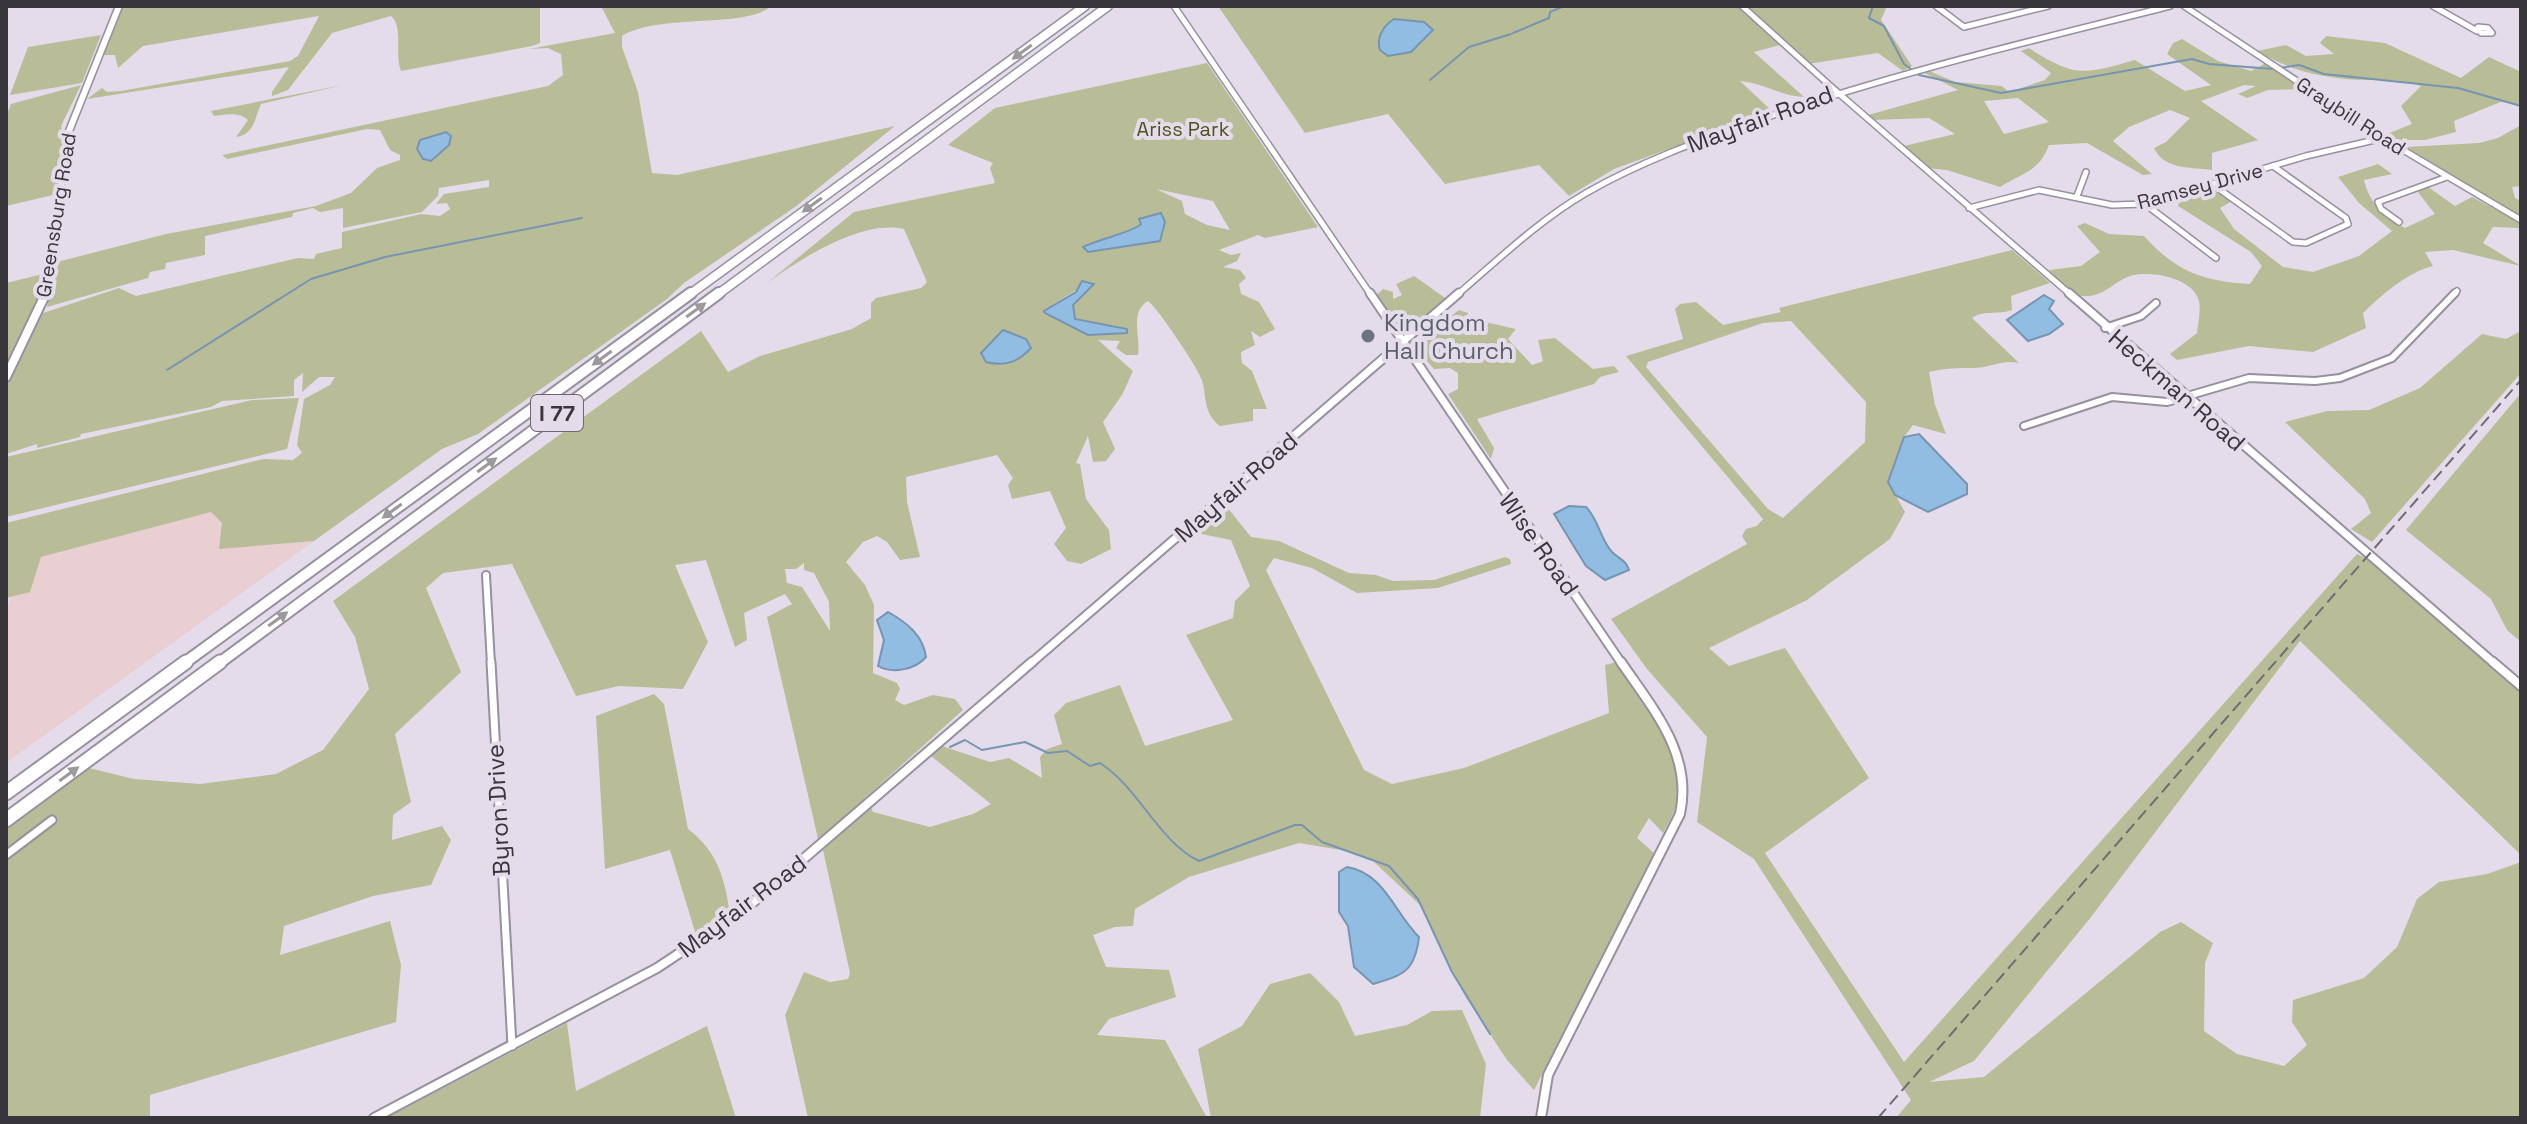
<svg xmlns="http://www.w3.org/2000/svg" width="2527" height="1124" font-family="'Space Grotesk',sans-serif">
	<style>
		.commercial { fill: #e9ced2 }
		.green { fill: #b8bd97; fill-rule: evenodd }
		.water { fill: #92bde3; stroke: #7794b1; stroke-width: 2 }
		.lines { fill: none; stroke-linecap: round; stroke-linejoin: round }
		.stream { stroke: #7794b1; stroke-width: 2 }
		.minor-far2-casing { stroke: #97909e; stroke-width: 8 }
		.minor-far1-casing { stroke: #97909e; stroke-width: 10 }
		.minor-casing { stroke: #97909e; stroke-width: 11 }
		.tertiary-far2-casing { stroke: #97909e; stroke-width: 8 }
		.tertiary-far1-casing { stroke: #97909e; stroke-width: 11 }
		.tertiary-casing { stroke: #97909e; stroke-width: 12 }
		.secondary-far1-casing { stroke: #97909e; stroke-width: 9 }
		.secondary-casing { stroke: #97909e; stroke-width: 12 }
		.motorway-far2-casing { stroke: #97909e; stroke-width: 11 }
		.motorway-far1-casing { stroke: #97909e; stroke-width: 14 }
		.motorway-casing { stroke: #97909e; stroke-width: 17 }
		.minor-far2 { stroke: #fff; stroke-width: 5 }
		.minor-far1 { stroke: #fff; stroke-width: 6 }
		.minor { stroke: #fff; stroke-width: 7 }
		.tertiary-far2 { stroke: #fff; stroke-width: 5 }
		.tertiary-far1 { stroke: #fff; stroke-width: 7 }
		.tertiary { stroke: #fff; stroke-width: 8 }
		.secondary-far1 { stroke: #fff; stroke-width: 6 }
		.secondary { stroke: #fff; stroke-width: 8 }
		.motorway-far2 { stroke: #fff; stroke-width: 8 }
		.motorway-far1 { stroke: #fff; stroke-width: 10 }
		.motorway { stroke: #fff; stroke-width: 13 }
		.rail { stroke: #6f6b73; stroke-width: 2; stroke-dasharray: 12 6; stroke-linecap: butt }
		.oneway { fill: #9c9a9d }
		.worship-dot { fill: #6b7280; stroke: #e4dceb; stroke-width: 3 }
		.labels { text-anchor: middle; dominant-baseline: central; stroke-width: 8; stroke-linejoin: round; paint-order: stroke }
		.far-street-label { font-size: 20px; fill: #39363b; stroke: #e4dceb }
		.far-park-label { font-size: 20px; fill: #4e5317; stroke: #e4dceb }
		.shield { fill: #e4dceb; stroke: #6c6870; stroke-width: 2 }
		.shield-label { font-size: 22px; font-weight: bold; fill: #39363b }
		.street-label { font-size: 24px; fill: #39363b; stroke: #e4dceb }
		.worship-label { font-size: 24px; fill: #5b616d; stroke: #e4dceb; text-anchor: start }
	</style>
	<rect width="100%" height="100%" fill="#e4dceb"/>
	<path class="commercial" d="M211 512 222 523 220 548 314 541 6 763V616L11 597 30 591 41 557Z"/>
	<g class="green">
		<path d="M123 6H545L540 7V43L532 46 401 71C394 55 404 27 391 16L332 33 288 90 272 96V92L289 67 87 99 102 88 107 92 121 91 290 61 298 56 319 16 143 46 118 68 115 55H103Z"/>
		<path d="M601 6H771C747 29 660 13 622 36V47L638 92 652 173 677 175 895 126 795 207 684 283 667 299 478 434 442 449 314 541 219 549 222 523 211 512 41 557 30 592 6 598V523L263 459 293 460 302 453 297 445 304 399 330 385 335 377H319L302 392 303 373 294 380V396L222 401 211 407 81 434 80 437 37 448V444L6 454V387L43 313 119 288 136 296 298 258 314 259 316 254 342 248V232L421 214 440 216 450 209 447 203 436 204 444 194 489 187V180L439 188 438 196 422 212 343 228V208L320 212 313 208 293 213 292 217 205 236V255L166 263 165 269 150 272 148 278 47 307 57 262 166 234 316 206 351 193 377 168 400 160V155L390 150 380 130 367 129 227 159 222 155 548 86 563 75 561 54 548 48 529 49 615 33Z"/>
		<path d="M1218 6H1887L1881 20 1912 66 1903 71 1878 53 1808 64 1761 26 1780 45 1754 52 1804 97C1780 96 1764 83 1740 81L1772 111 1614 169 1569 196 1539 165 1445 184 1388 114 1305 133Z"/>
		<path d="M101 35 82 83 10 95 28 47Z"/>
		<path d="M2326 36 2385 43 2461 78 2489 57 2521 72V107L2503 101 2454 121 2456 132 2425 140H2393L2387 134 2412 124 2401 106 2421 86C2396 77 2372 82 2346 79 2310 75 2289 69 2257 51L2286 45 2306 56 2334 54 2320 43Z"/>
		<path d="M2182 39 2218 61 2251 71 2266 63 2305 89 2268 90 2247 98 2238 94 2256 86 2244 85 2201 101 2258 140 2212 153V170C2191 167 2164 170 2154 148L2166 142 2190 118 2170 110 2129 127 2113 141 2152 174 2143 175 2087 143 2049 145C2039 172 2022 173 2000 187L1947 170 1926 168 1904 146 1955 134 1929 118 1872 120 1868 115 1958 90 1925 73 1929 71 1955 82 2002 86 2009 92 2045 80 2051 73 2021 51 2029 48C2074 77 2083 75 2135 60L2185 91 2211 85 2167 54 2173 43ZM2018 98 2049 122 2004 134 1984 101Z"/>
		<path d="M1207 63 1318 227 1265 238 1258 235 1219 250 1231 255 1241 253 1237 261 1223 267 1240 270 1246 278 1239 284 1241 294 1259 302 1275 329 1260 337 1251 331 1255 345 1241 352 1242 363 1252 371 1267 409H1253V421L1220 426C1203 413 1207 398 1202 380 1198 368 1158 308 1148 301 1129 312 1141 337 1138 355H1126L1116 348 1120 341 1098 340 1133 371 1122 395 1103 422 1115 449 1106 461 1093 462 1088 436 1076 463 1080 464 1086 499 1109 530 1111 549 1081 564 1067 561 1054 544 1066 528 1050 491 1012 499 1008 485 1013 478 997 455 906 477 907 502 920 557 900 560 887 542 877 536 863 542 846 562 865 585 874 605 873 673 897 683 900 689 895 700 904 705 933 695 955 699 963 710 865 798 870 800 819 843 767 617 792 604 785 594 744 613 747 640 735 647 706 560 675 565 708 642 683 689 619 686 576 696 512 564 443 573 426 588 461 672 395 734 411 802 393 815 392 840 442 826 451 840 431 885 373 896 284 926 280 955 390 921 401 965 396 1022 150 1095V1118H6V830L89 768 134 779 200 784 276 774 323 750 369 689 355 637 333 601 701 331 728 372 760 356 852 329 871 318V303L876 298 921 288 927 282 904 229C862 219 800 259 767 283L854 212 995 183 990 168 993 163 948 145 995 108ZM1156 189 1213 201 1230 230 1207 225 1185 214 1182 201ZM1141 224 1164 231 1160 241 1088 252 1085 246C1099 238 1134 233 1141 224ZM1089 282 1094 285 1073 305 1075 319 1127 333 1088 335 1044 310ZM804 563V570L814 573 829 602 830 631 802 587 787 583 785 569H796Z"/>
		<path d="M81 85 61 126 63 136 57 191 53 195 6 206V117L11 104Z"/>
		<path d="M343 85 261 104C254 119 255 134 236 137L248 120C240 112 226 114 214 116L211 111Z"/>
		<path d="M2521 125V186L2512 187 2515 198 2521 201V217L2406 147 2479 143 2498 138Z"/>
		<path d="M2378 164 2392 174 2364 180C2369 203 2385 217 2405 228L2435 214 2417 191 2428 187 2455 206 2472 197 2521 223V228L2493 227 2483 243 2521 266 2453 250 2425 252 2433 266C2406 273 2383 294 2363 313L2366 328 2313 352 2249 346 2177 360 2170 354 2197 333C2198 324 2201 310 2199 301 2193 278 2154 271 2134 275 2115 279 2105 298 2083 296 2070 295 2057 279 2049 270L2081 266 2100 252 2077 226 2085 223 2109 234 2144 236C2177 272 2202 281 2250 284L2262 266 2251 252 2178 206 2181 196 2213 187 2232 201 2220 208 2234 229 2283 267 2313 272 2359 256 2392 231 2359 203 2338 177Z"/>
		<path d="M2012 250 2050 283 2011 296 2012 310C1998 315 1983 310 1972 318L2019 363C2002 359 1991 368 1974 368 1958 368 1945 368 1929 372L1935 405 1946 434 1913 425 1904 437 1888 482 1905 512 1890 539 1807 600 1709 648 1729 666 1785 648 1869 778 1765 853 1904 1062 2357 554 2372 562 2521 692V855L2300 641 2091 917 1974 1061 1929 1082 1984 1077 2160 932 2181 922 2213 943 2205 963 2204 1031 2237 1054 2284 1066 2307 1045 2292 1022 2293 1000 2364 978 2397 947 2417 899 2439 882 2487 874 2521 862V1118H1896L1911 1100 1754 859 1697 822 1707 737 1647 669 1611 619 1747 544 1742 536 1746 529 1757 526 1763 519 1626 356 1683 339 1675 309 1680 304 1696 302 1723 325 1781 312 1779 308ZM1791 321 1866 402 1865 442 1783 518 1768 509 1646 367 1648 362 1763 323Z"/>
		<path d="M39 275 45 276V290L6 370V283Z"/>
		<path d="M1414 276 1448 300 1415 327 1403 330 1393 325 1376 296 1383 289 1393 292V299L1402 295 1396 284Z"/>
		<path d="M1459 310 1468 313 1465 323 1476 320 1516 329 1508 339 1532 365 1543 361 1538 340 1555 338 1593 369 1614 366 1619 372 1600 377 1594 384 1477 419 1494 448 1491 459 1448 394 1458 389V373L1450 368 1434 369 1415 348 1421 339Z"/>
		<path d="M2521 331V373L2372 542 2351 529 2371 513 2365 499 2285 422 2327 411 2369 410 2420 388 2482 334 2506 339Z"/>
		<path d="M2521 393V642L2507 630 2491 599 2406 530Z"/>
		<path d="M299 398 287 449 6 517V457L252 400Z"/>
		<path d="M1227 507 1251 537 1279 541 1349 573 1376 575 1393 581 1434 580 1505 557 1510 559 1511 564 1438 588 1357 593 1312 568 1274 558 1266 570 1364 770 1392 784 1464 768 1609 713 1605 665 1617 662C1640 696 1673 734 1681 775 1685 795 1672 816 1663 833L1649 818 1637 838 1654 853 1534 1090 1507 1060 1465 996 1421 906 1372 860 1341 850 1299 843 1189 877 1135 909 1133 926 1115 927 1093 935 1106 967 1169 970 1176 997 1109 1019 1097 1035 1165 1040 1207 1118H808L785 1015 804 972 830 982 848 979 850 973 823 850 871 807 873 812 930 827 973 814 991 804 931 756 942 746 990 762 1009 758 1042 778 1040 757 1047 749 1062 744 1054 715 1066 703 1120 685 1145 746 1233 720 1186 635 1233 618 1235 601 1250 586 1231 540 1197 533Z"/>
		<path d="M654 694 664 704 688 829C718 852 724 877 730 913L696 935 670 850 605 869 596 716Z"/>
		<path d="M1310 973 1339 1002 1355 1036 1407 1025 1432 1011 1462 1010 1486 1064 1480 1118H1211L1198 1049 1242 1026 1270 984Z"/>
		<path d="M567 1023 576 1091 707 1026 736 1118H386Z"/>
	</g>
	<g class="water">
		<path d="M1394 19 1424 22 1433 30 1411 52 1388 56 1380 50C1376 38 1383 26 1394 19Z"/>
		<path d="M446 132 451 136 449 145 431 161 423 159 417 149 420 140Z"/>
		<path d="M1161 213 1165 222 1160 241 1088 252 1083 247C1096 240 1136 231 1141 224L1139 219Z"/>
		<path d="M1082 281 1094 284 1073 305 1075 319 1127 329V333L1088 335 1045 313 1044 311 1076 292Z"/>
		<path d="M2044 295 2054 301 2049 309 2063 324 2049 334 2028 341 2007 320Z"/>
		<path d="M1003 330 1026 339 1031 348C1018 362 1005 367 986 362L981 353Z"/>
		<path d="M1919 434 1967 484V494L1928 512 1895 495 1888 482 1904 437Z"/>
		<path d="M1569 506 1586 507C1599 520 1600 539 1612 552 1619 559 1626 560 1629 570L1605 580 1586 566 1554 514Z"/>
		<path d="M888 612C906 622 923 635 926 657 915 670 892 674 878 666L884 640 877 620Z"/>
		<path d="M1347 867C1384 873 1394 912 1419 937 1415 971 1404 975 1373 984L1354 967 1348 926 1339 912V872Z"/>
	</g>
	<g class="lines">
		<g class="stream">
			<path d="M1873 6 1869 18 1884 26 1904 64 1919 75 2001 93 2192 59 2209 64 2273 69"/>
			<path d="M1513 33 1549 18 1550 12 1562 7"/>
			<path d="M2279 68 2299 65 2324 74 2458 88 2521 106"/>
			<path d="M1430 80 1469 47 1511 34"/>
			<path d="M167 370 311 279 385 257 582 218"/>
			<path d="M950 747 965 740 982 750 1025 742 1048 753 1067 751 1090 766 1100 763C1138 787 1160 843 1199 861L1295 825H1302L1322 842 1389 866 1418 899 1452 972 1490 1034"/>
		</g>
		<defs>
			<g id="minor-far2">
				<path d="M1742 6 1836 91"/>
				<path d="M1936 6 1964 27 2048 6"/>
				<path d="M2184 6 2383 138 2521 220"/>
				<path d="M2433 6 2477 31"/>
				<path d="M2478 27 2488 28 2492 33H2481Z"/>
				<path d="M2212 184 2293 242 2306 243 2348 224 2346 218 2273 166"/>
				<path d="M2077 196 2086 172"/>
				<path d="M2145 204 2216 258"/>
				<path d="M1969 208 2039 190 2112 205 2145 204 2306 156 2383 138"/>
				<path d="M2399 222 2381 209 2378 202 2447 177"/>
				<path d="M2453 295 2457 291"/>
			</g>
			<g id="minor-far1">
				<path d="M2105 328 2141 316 2156 303"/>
				<path d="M2024 426 2112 397 2167 402 2249 378 2315 381 2340 378 2392 358 2455 293"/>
				<path d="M486 575 491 664"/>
			</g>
			<g id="minor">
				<path d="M491 662 512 1046"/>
				<path d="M6 855 52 820"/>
			</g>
			<g id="tertiary-far2">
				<path d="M1174 6 1371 295"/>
				<path d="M1836 91 2071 295"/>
				<path d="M1457 295C1498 260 1538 221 1586 193 1640 162 1700 140 1759 120 1894 73 2032 41 2170 6"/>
			</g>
			<g id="tertiary-far1">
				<path d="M1370 293 1622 664"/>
				<path d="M2069 293 2495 664"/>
				<path d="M1030 664 1459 293"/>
			</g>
			<g id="tertiary">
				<path d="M2493 662 2521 686"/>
				<path d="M374 1118 657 968 743 911 1032 662"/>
				<path d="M1541 1118 1548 1075 1680 814C1693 754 1653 709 1621 662"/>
			</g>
			<path id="secondary-far1" d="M45 295 52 271 67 136 119 6"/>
			<path id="secondary" d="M6 377 46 293"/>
			<g id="motorway-far2">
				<path d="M689 295 1085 6"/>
				<path d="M717 295 1108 6"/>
			</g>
			<g id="motorway-far1">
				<path d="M183 664 691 293"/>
				<path d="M218 664 719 293"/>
			</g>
			<g id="motorway">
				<path d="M6 793 186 662"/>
				<path d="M6 820 220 662"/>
			</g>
		</defs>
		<use href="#minor-far2" class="minor-far2-casing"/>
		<use href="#minor-far1" class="minor-far1-casing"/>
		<use href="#minor" class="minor-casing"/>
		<use href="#tertiary-far2" class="tertiary-far2-casing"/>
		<use href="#tertiary-far1" class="tertiary-far1-casing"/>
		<use href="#tertiary" class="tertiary-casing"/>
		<use href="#secondary-far1" class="secondary-far1-casing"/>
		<use href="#secondary" class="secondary-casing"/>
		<use href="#motorway-far2" class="motorway-far2-casing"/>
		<use href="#motorway-far1" class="motorway-far1-casing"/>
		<use href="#motorway" class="motorway-casing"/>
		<use href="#minor-far2" class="minor-far2"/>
		<use href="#minor-far1" class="minor-far1"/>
		<use href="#minor" class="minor"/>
		<use href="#tertiary-far2" class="tertiary-far2"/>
		<use href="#tertiary-far1" class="tertiary-far1"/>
		<use href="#tertiary" class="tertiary"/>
		<use href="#secondary-far1" class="secondary-far1"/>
		<use href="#secondary" class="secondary"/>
		<use href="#motorway-far2" class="motorway-far2"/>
		<use href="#motorway-far1" class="motorway-far1"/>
		<use href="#motorway" class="motorway"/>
		<path class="rail" d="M1878 1118 2521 380"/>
	</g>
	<defs><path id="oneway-solid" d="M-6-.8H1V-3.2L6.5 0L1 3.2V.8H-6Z" transform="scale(2)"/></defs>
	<g class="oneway">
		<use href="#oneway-solid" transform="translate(1022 52) rotate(144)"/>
		<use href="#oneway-solid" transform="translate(812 205) rotate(144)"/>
		<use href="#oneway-solid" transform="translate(696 310) rotate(-36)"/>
		<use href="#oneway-solid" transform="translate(602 358) rotate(144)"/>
		<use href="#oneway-solid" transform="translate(487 465) rotate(-36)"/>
		<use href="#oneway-solid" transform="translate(392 511) rotate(144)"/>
		<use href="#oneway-solid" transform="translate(278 619) rotate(-36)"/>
		<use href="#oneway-solid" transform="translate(69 774) rotate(-36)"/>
	</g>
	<circle class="worship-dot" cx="1368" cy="336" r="8"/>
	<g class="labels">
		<g class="far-street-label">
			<text transform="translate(2351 116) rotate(33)">Graybill Road</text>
			<text transform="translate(2200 186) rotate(-15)">Ramsey Drive</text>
			<text transform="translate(56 215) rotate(-81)">Greensburg Road</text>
		</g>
		<g class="far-park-label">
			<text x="1183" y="129">Ariss Park</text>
		</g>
		<rect class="shield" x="531" y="395" width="52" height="36" rx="6"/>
		<g class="shield-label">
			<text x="557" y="413">I 77</text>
		</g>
		<g class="street-label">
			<text transform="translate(1760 119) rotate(-20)">Mayfair Road</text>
			<text transform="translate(2177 390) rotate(41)">Heckman Road</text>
			<text transform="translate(1236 487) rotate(-41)">Mayfair Road</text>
			<text transform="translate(1539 544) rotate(55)">Wise Road</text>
			<text transform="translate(498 810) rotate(-93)">Byron Drive</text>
			<text transform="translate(742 906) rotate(-37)">Mayfair Road</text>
		</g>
		<g class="worship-label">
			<text x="1384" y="322">Kingdom<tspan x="1384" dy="28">Hall Church</tspan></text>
		</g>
	</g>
	<rect width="2527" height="1124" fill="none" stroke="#39363b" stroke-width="16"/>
</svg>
